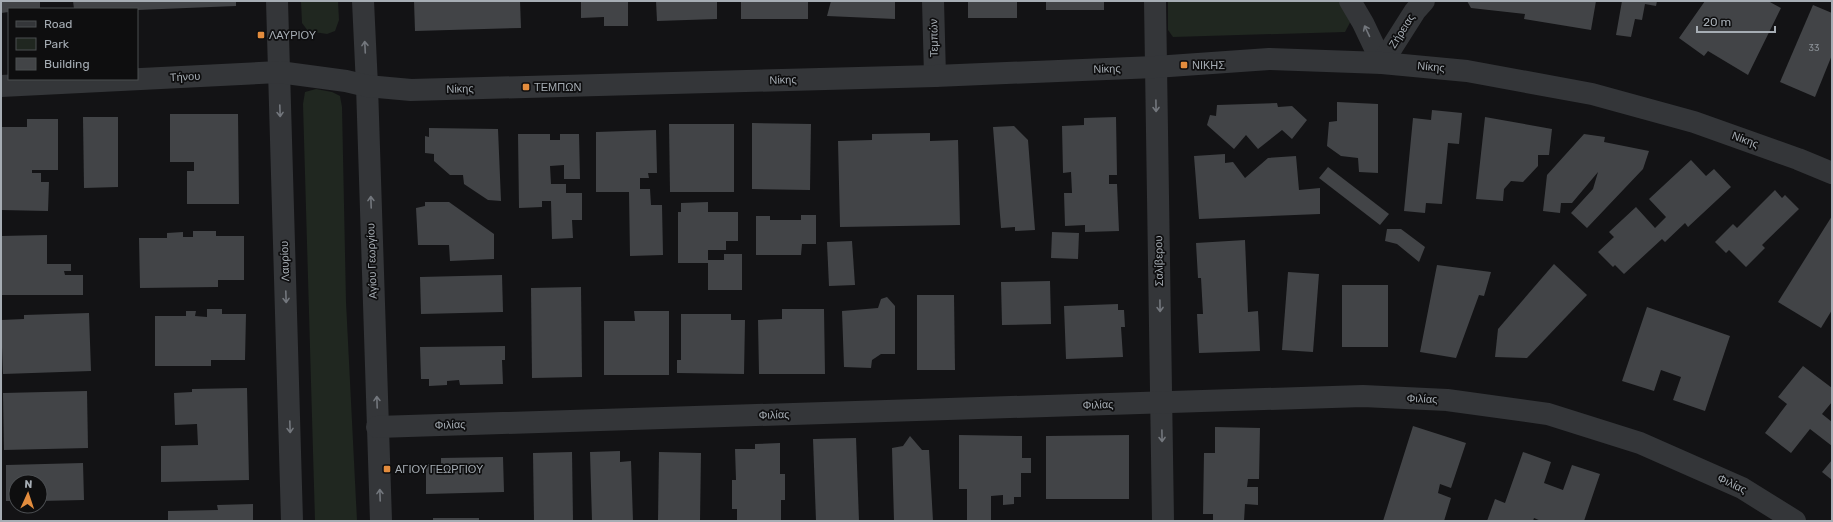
<svg xmlns="http://www.w3.org/2000/svg" width="1833" height="522" font-family="Rubik,sans-serif">
	<style>
		.green { fill: #202720 }
		.building { fill: #424447 }
		.lines { fill: none; stroke-linecap: round; stroke-linejoin: round }
		.minor { stroke: #343639; stroke-width: 22 }
		.oneway { stroke: #73777d }
		.poi-dot { fill: #e38c3d; stroke: #0e0e0f; stroke-width: 1.5 }
		.labels { text-anchor: middle; dominant-baseline: central; stroke-width: 3.5; stroke-linejoin: round; paint-order: stroke }
		.number-label { font-size: 9px; fill: #8d9399 }
		.street-label { font-size: 11px; fill: #a6adb4; stroke: #0e0e0f }
		.poi-label { font-size: 11px; fill: #a6adb4; stroke: #0e0e0f; text-anchor: start }
	</style>
	<rect width="100%" height="100%" fill="#131315"/>
	<g class="green">
		<path d="M301 1H338L339 20 335 31 327 34 308 31 302 23Z"/>
		<path d="M1168 1H1343L1353 17 1345 32 1173 37 1168 30Z"/>
		<path d="M316 89 332 92 340 96 342 107 346 302 357 521H315L303 104 305 92Z"/>
	</g>
	<g class="building">
		<path d="M1 1H40V9H9V12L1 13Z"/>
		<path d="M73 1H236V6L137 10 74 9Z"/>
		<path d="M414 1H520L521 28 415 31Z"/>
		<path d="M581 1H628V26H604V17L581 18Z"/>
		<path d="M656 1H717V19L657 21Z"/>
		<rect x="741" y="1" width="67" height="18"/>
		<path d="M831 1H895V19L827 16Z"/>
		<rect x="968" y="1" width="49" height="17"/>
		<rect x="1046" y="1" width="58" height="9"/>
		<path d="M1467 1H1596L1591 30 1524 19 1525 14 1471 8Z"/>
		<path d="M1622 1H1657L1656 6 1645 4 1642 20 1635 19 1631 37 1616 35Z"/>
		<path d="M1705 1H1768L1781 8 1748 75 1708 51 1704 56 1679 38Z"/>
		<path d="M1813 5 1832 13V55L1815 97 1780 82Z"/>
		<path d="M1337 102 1378 104V173L1359 172 1358 158 1341 156 1327 146 1329 122 1337 121Z"/>
		<path d="M1277 103 1278 107 1292 106 1307 120 1292 139 1282 130 1258 149 1246 135 1234 149 1207 125 1210 115 1216 116 1217 105Z"/>
		<path d="M1432 110 1462 113 1459 144 1448 143 1442 204 1426 203 1425 213 1404 211 1413 118 1431 120Z"/>
		<path d="M170 114H238L239 204H187V171H194V162H170Z"/>
		<path d="M83 117H118V187L84 188Z"/>
		<path d="M1116 117 1117 175H1109V184H1117L1119 231 1085 232V225L1065 226 1064 193H1072L1071 172 1063 173 1062 126 1084 125V118Z"/>
		<path d="M1485 117 1552 129 1549 155H1538V166L1523 182 1511 181 1504 189 1503 201 1476 199Z"/>
		<path d="M27 119H58V170H32V173H41V182H49L48 211 1 210V127H27Z"/>
		<path d="M752 123 811 124 810 190 752 189Z"/>
		<path d="M669 124H734V192H670Z"/>
		<path d="M1014 126 1028 140 1035 230 1015 231V227L1001 228 993 127Z"/>
		<path d="M429 128 498 129 501 201 488 200 464 184 463 175H450L434 161V154L425 153V136L429 137Z"/>
		<path d="M656 130 657 173H648L649 178H640V189H650L651 205H662L663 255 630 256 629 192H596V132Z"/>
		<path d="M930 133V141L958 140 960 225 840 227 838 141 872 140V134Z"/>
		<path d="M518 134H550V140H560V134H579L580 179H564V165L550 166 551 184H566V193H582V220H572L573 238 552 239 551 201H542V207L519 208Z"/>
		<path d="M1584 134 1605 137 1604 142 1649 151 1643 169 1587 228 1571 213 1593 189 1598 172 1572 203H1561L1560 213 1543 211 1547 175Z"/>
		<path d="M1225 154V163L1233 162 1245 178 1268 158 1296 156 1299 190 1320 188V214L1199 219 1194 156Z"/>
		<path d="M1691 160 1706 176 1714 169 1731 187 1688 227 1685 223 1665 242 1662 239 1624 274 1615 265 1613 267 1598 252 1614 237 1609 232 1636 207 1655 228 1666 217 1649 199Z"/>
		<path d="M1328 167 1389 214 1380 225 1319 178Z"/>
		<path d="M1775 190 1782 198 1785 195 1799 209 1762 245 1765 248 1746 267 1729 250 1726 253 1715 242 1733 224 1737 228Z"/>
		<path d="M425 202H449L494 234V259L450 261 449 245H418L416 208 425 206Z"/>
		<path d="M708 202V212H738V241H726V250H708V260H724V254H742V290H708V263H678V212H681V203Z"/>
		<path d="M801 215H816V244H802L801 255H756V216H770V220H801Z"/>
		<path d="M1832 216V310L1821 328 1778 302Z"/>
		<path d="M1387 229H1401L1425 247 1419 262 1397 244 1385 241Z"/>
		<path d="M193 231H216V236H244V280H218V287L140 288 139 238H167V233L183 232V237H193Z"/>
		<path d="M1052 232 1079 233 1078 259 1051 258Z"/>
		<path d="M47 235V264H71V271H64L65 275H83V295H1V236Z"/>
		<path d="M1245 240 1248 312 1258 311 1260 351 1199 353 1197 314H1203L1201 278H1198L1196 243Z"/>
		<path d="M852 241 855 285 829 286 827 242Z"/>
		<path d="M1554 264 1587 295 1527 358 1495 357 1498 329Z"/>
		<path d="M1437 265 1491 272 1484 296 1479 295 1456 358 1420 352Z"/>
		<path d="M1288 272 1319 274 1313 352 1282 350Z"/>
		<path d="M502 275 503 312 421 314 420 277Z"/>
		<path d="M1050 281 1051 324 1002 325 1001 282Z"/>
		<rect x="1342" y="285" width="46" height="62"/>
		<path d="M581 287 582 377 532 378 531 288Z"/>
		<path d="M917 295H954L955 370H917Z"/>
		<path d="M887 297 895 306V354H881L872 360 871 368 844 367 842 311 878 308 881 299Z"/>
		<path d="M1118 304V310H1124L1125 327H1121L1123 357 1066 359 1064 306Z"/>
		<path d="M1647 307 1730 336 1705 411 1673 400 1681 377 1661 370 1654 391 1622 381Z"/>
		<path d="M207 309H222V314H246L245 360H211V366H155V316H186V311H196L195 316 207 317Z"/>
		<path d="M782 309H824L825 374H759L758 320 782 319Z"/>
		<path d="M634 311H669V375H604V321H635Z"/>
		<path d="M89 313 91 371 3 374 1 320 24 319V315Z"/>
		<path d="M681 314H731V320H745L744 374 677 373V360H681Z"/>
		<path d="M505 346V360H502L503 384 460 385 459 380 447 381V385L429 386V379H421L420 347Z"/>
		<path d="M1803 366 1832 388V402L1822 414 1832 422V446L1810 429 1791 453 1765 433 1787 404 1778 397Z"/>
		<path d="M247 388 249 480 161 482V446L198 445 197 424 175 425 174 393 192 392V389Z"/>
		<path d="M87 391 88 448 4 450 3 393Z"/>
		<path d="M1413 426 1466 443 1451 488 1440 484 1438 493 1451 498 1444 521H1383Z"/>
		<path d="M1215 427 1260 428 1259 479H1248L1247 487H1258V505L1245 504 1244 521H1213V514H1203L1204 453H1215Z"/>
		<path d="M959 435 1022 436V458H1031V473H1021V497H1014V504L1003 505V495L991 496V521H967V489H959Z"/>
		<path d="M1129 435V499H1046V436Z"/>
		<path d="M910 436 922 450H929L933 521H894L892 448 903 446Z"/>
		<path d="M856 438 859 521H816L813 439Z"/>
		<path d="M780 443V474H785V500H781V521H737V509H732V480H736L735 449H755V444Z"/>
		<path d="M620 451V462L631 461 633 521H592L590 452Z"/>
		<path d="M572 452 573 521H534L533 453Z"/>
		<path d="M659 452 701 453 700 521H658Z"/>
		<path d="M1523 452 1551 462 1544 483 1563 490 1572 465 1600 474 1584 521H1541L1534 518 1533 521H1487L1495 499 1505 503Z"/>
		<path d="M503 457 504 492 426 494V464H441V458Z"/>
		<path d="M1832 460V480L1822 472Z"/>
		<path d="M83 463 84 500 40 501V482H16V501H6V465Z"/>
		<path d="M253 504V521H168V511L218 510 217 505Z"/>
		<rect x="433" y="518" width="46" height="3"/>
	</g>
	<g class="lines">
		<g class="minor">
			<path d="M277 1 292 521"/>
			<path d="M363 1 367 86 381 521"/>
			<path d="M933 1 935 76"/>
			<path d="M1155 1 1163 521"/>
			<path d="M1350 1 1363 23 1382 63"/>
			<path d="M1382 63 1415 11 1424 1"/>
			<path d="M1 86 279 72 346 81 367 86 411 90 935 76 1155 67 1269 59 1382 63 1467 71 1592 94 1694 122 1798 159 1832 173"/>
			<path d="M377 427 1363 396 1447 400 1548 414 1640 443 1742 488 1795 521"/>
		</g>
	</g>
	<defs><path id="oneway-shaft" d="M-6 0H5M1.5-3L5.5 0L1.5 3" fill="none" stroke-width="1.6" stroke-linecap="round" stroke-linejoin="round"/></defs>
	<g class="oneway">
		<use href="#oneway-shaft" transform="translate(1367 31) rotate(-115)"/>
		<use href="#oneway-shaft" transform="translate(365 47) rotate(-93)"/>
		<use href="#oneway-shaft" transform="translate(1156 106) rotate(89)"/>
		<use href="#oneway-shaft" transform="translate(280 111) rotate(88)"/>
		<use href="#oneway-shaft" transform="translate(371 202) rotate(-92)"/>
		<use href="#oneway-shaft" transform="translate(286 297) rotate(88)"/>
		<use href="#oneway-shaft" transform="translate(1160 306) rotate(89)"/>
		<use href="#oneway-shaft" transform="translate(377 402) rotate(-92)"/>
		<use href="#oneway-shaft" transform="translate(290 427) rotate(88)"/>
		<use href="#oneway-shaft" transform="translate(1162 436) rotate(89)"/>
		<use href="#oneway-shaft" transform="translate(380 495) rotate(-92)"/>
	</g>
	<g class="poi-dot">
		<rect x="257" y="31" width="8" height="8" rx="2"/>
		<rect x="1180" y="61" width="8" height="8" rx="2"/>
		<rect x="522" y="83" width="8" height="8" rx="2"/>
		<rect x="383" y="465" width="8" height="8" rx="2"/>
	</g>
	<g class="labels">
		<g class="number-label">
			<text x="1814" y="48">33</text>
		</g>
		<g class="street-label">
			<text transform="translate(1402 31) rotate(-58)">Ζήρειας</text>
			<text transform="translate(934 38) rotate(-91)">Τεμπών</text>
			<text transform="translate(1431 67) rotate(5)">Νίκης</text>
			<text transform="translate(1107 69) rotate(-2)">Νίκης</text>
			<text transform="translate(185 77) rotate(-3)">Τήνου</text>
			<text transform="translate(783 80) rotate(-2)">Νίκης</text>
			<text transform="translate(460 89) rotate(-2)">Νίκης</text>
			<text transform="translate(1745 140) rotate(20)">Νίκης</text>
			<text transform="translate(285 261) rotate(-92)">Λαυρίου</text>
			<text transform="translate(372 261) rotate(-92)">Αγίου Γεωργίου</text>
			<text transform="translate(1159 261) rotate(-91)">Σαλίβερου</text>
			<text transform="translate(1422 399) rotate(2)">Φιλίας</text>
			<text transform="translate(1098 405) rotate(-2)">Φιλίας</text>
			<text transform="translate(774 415) rotate(-2)">Φιλίας</text>
			<text transform="translate(450 425) rotate(-2)">Φιλίας</text>
			<text transform="translate(1732 484) rotate(26)">Φιλίας</text>
		</g>
		<g class="poi-label">
			<text x="269" y="35">ΛΑΥΡΙΟΥ</text>
			<text x="1192" y="65">ΝΙΚΗΣ</text>
			<text x="534" y="87">ΤΕΜΠΩΝ</text>
			<text x="395" y="469">ΑΓΙΟΥ ΓΕΩΡΓΙΟΥ</text>
		</g>
	</g>
	<rect width="1833" height="522" fill="none" stroke="#a6adb4" stroke-width="4"/>
	<rect x="8" y="8" width="130" height="72" fill="#0e0e0f" stroke="#4b4e51"/>
	<rect x="16" y="21" width="20" height="6" fill="#343639" stroke="#4b4e51"/>
	<text x="44" y="28" font-size="12" fill="#a6adb4">Road</text>
	<rect x="16" y="38" width="20" height="12" fill="#202720" stroke="#4b4e51"/>
	<text x="44" y="48" font-size="12" fill="#a6adb4">Park</text>
	<rect x="16" y="58" width="20" height="12" fill="#424447" stroke="#4b4e51"/>
	<text x="44" y="68" font-size="12" fill="#a6adb4">Building</text>
	<g transform="translate(28 494) rotate(3)"><circle r="19" fill="#0e0e0f" stroke="#4b4e51"/>
	<path d="M0-3L7 15L0 10L-7 15Z" fill="#e38c3d"/>
	<text y="-6" font-size="11" font-weight="bold" text-anchor="middle" fill="#a6adb4">N</text>
	</g>
	<path d="M1697 26v6h78v-6" fill="none" stroke="#a6adb4" stroke-width="2"/>
	<text x="1703" y="26" font-size="12" fill="#a6adb4" stroke="#0e0e0f" stroke-width="3" paint-order="stroke">20 m</text>
</svg>
